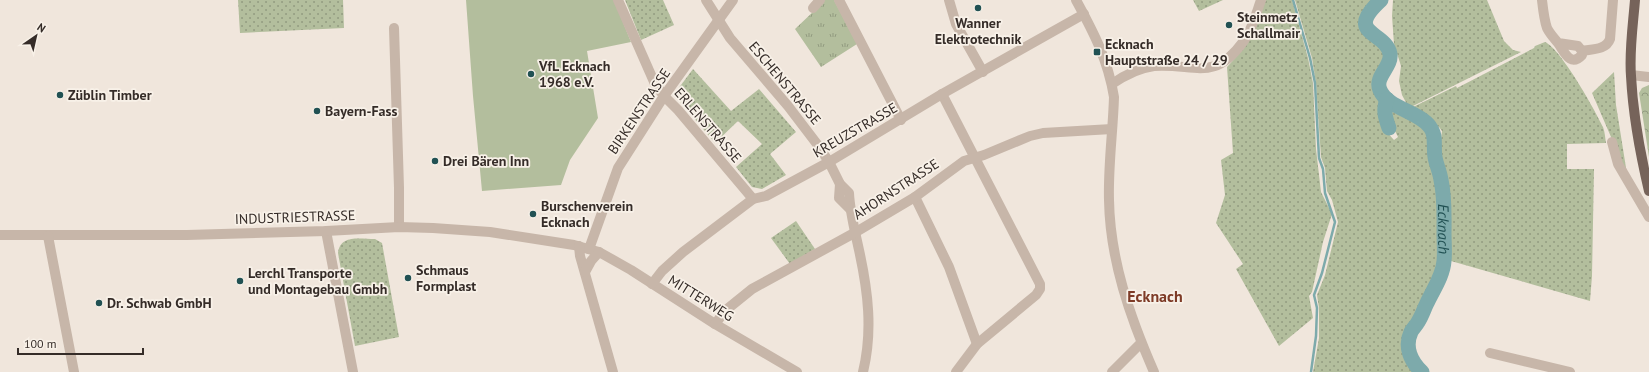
<svg xmlns="http://www.w3.org/2000/svg" width="1649" height="372" font-family="'PT Sans',sans-serif">
	<style>
		.grass { fill: url(#grass-dots) }
		.forest { fill: url(#forest-crowns) }
		.park { fill: url(#park-tufts) }
		.pitch { fill: #b3be9d }
		.lines { fill: none; stroke-linecap: round; stroke-linejoin: round }
		.stream { stroke: #7daaab; stroke-width: 2.5 }
		.river { stroke: #7daaab; stroke-width: 15 }
		.minor { stroke: #c7b6a9; stroke-width: 10 }
		.major { stroke: #76635a; stroke-width: 10 }
		.poi-dot { fill: #215153; stroke: #f8f1e8; stroke-width: 1.5 }
		.labels { text-anchor: middle; dominant-baseline: central; stroke-width: 3.5; stroke-linejoin: round; paint-order: stroke }
		.poi-label { font-size: 14px; font-weight: bold; fill: #352c28; stroke: #f8f1e8; text-anchor: start }
		.street-label { font-size: 14px; fill: #352c28; stroke: #f8f1e8 }
		.water-label { font-size: 15px; font-style: italic; fill: #215153; stroke: #f8f1e8 }
		.quarter-label { font-size: 16px; font-weight: bold; fill: #7e3b27; stroke: #f8f1e8 }
	</style>
	<defs>
		<pattern id="grass-dots" width="8" height="8" patternUnits="userSpaceOnUse"><rect width="8" height="8" fill="#b3be9d"/><path d="M2 2h.1M6 6h.1" fill="none" stroke="#929b80" stroke-width="1.8" stroke-linecap="round"/></pattern>
		<pattern id="forest-crowns" width="20" height="18" patternUnits="userSpaceOnUse"><rect width="20" height="18" fill="#b3be9d"/><path d="M2 6a3 3 0 1 1 6 0M12 15a3 3 0 1 1 6 0" fill="none" stroke="#929b80"/></pattern>
		<pattern id="park-tufts" width="24" height="20" patternUnits="userSpaceOnUse"><rect width="24" height="20" fill="#b3be9d"/><path d="M3 7l-1-3M5 7V3M7 7l1-3M15 17l-1-3M17 17v-4M19 17l1-3" fill="none" stroke="#929b80"/></pattern>
	</defs>
	<rect width="100%" height="100%" fill="#f0e6dc"/>
	<g class="grass">
		<path d="M238 0H343L344 28 240 33Z"/>
		<path d="M625 0H663L674 25 641 40Z"/>
		<path d="M1193 0H1223L1199 11Z"/>
		<path d="M1266 0H1292L1308 58 1313 83 1316 149 1321 192 1332 214 1323 242 1312 292 1309 296 1313 318 1279 346 1236 269 1243 264 1216 223 1225 195 1221 160 1233 153 1227 67 1238 55Z"/>
		<path d="M1295 0H1375C1372 2 1367 4 1365 8 1360 17 1359 32 1368 39 1375 44 1388 44 1387 56 1387 63 1381 66 1378 72 1372 84 1374 93 1383 102 1380 118 1383 129 1394 140L1398 137 1390 121 1388 110 1391 107 1425 125 1430 135 1431 156 1429 157 1437 177 1440 198 1442 261 1438 273 1415 320 1407 331 1405 342 1407 355 1417 372H1313L1319 338V308L1317 295 1325 275 1338 222 1332 200 1327 191 1325 168 1321 157 1316 83 1312 58Z"/>
		<path d="M1393 0H1487L1504 41 1513 50 1521 52 1409 108 1402 95 1399 81 1401 66 1394 44 1392 16Z"/>
		<path d="M1545 42C1561 49 1595 110 1603 127 1605 132 1605 138 1606 143L1567 144V169H1594L1592 276 1590 301 1451 261 1449 192 1439 155 1442 131 1439 127 1409 109 1456 86 1457 88 1534 48 1535 46Z"/>
		<path d="M693 69 731 111 759 89 796 132 770 154 786 175 762 189 752 187 736 167 762 144 738 121 715 143 678 99V89Z"/>
		<path d="M1614 72 1616 105 1627 174 1592 93Z"/>
		<path d="M796 221 815 249 790 264 771 238Z"/>
		<path d="M375 239 382 243 399 337 355 346 338 253C340 234 360 239 375 239Z"/>
	</g>
	<path class="forest" d="M1649 85V157L1639 93 1642 88Z"/>
	<path class="park" d="M823 0H834L857 44 821 67 795 29 815 10Z"/>
	<path class="pitch" d="M466 0H614L631 42 587 51 598 118 570 160 561 185 482 191 473 96Z"/>
	<g class="lines">
		<path class="stream" d="M1293 0 1310 58 1315 83 1319 158 1323 169 1325 193 1335 222 1322 273 1314 295 1317 308 1316 336 1311 372"/>
		<g class="river">
			<path id="s1" d="M1381 0C1343 35 1386 31 1390 54 1392 67 1374 77 1380 90 1387 108 1420 112 1430 127 1437 136 1433 146 1435 157 1436 164 1440 172 1441 180 1445 198 1444 216 1444 234 1444 243 1445 252 1444 261 1443 276 1433 290 1427 303 1424 309 1422 316 1418 322 1416 326 1413 328 1411 332 1404 347 1411 362 1422 372"/>
			<path d="M1387 99C1383 110 1385 117 1389 128"/>
		</g>
		<g class="minor">
			<path d="M618 0 655 84 664 96 678 110 753 199"/>
			<path d="M706 0 730 38 788 106 817 144 829 162 840 184 849 193C850 213 855 231 859 250 868 291 873 331 863 372"/>
			<path d="M839 0 901 120"/>
			<path d="M949 0 956 24 983 72"/>
			<path d="M1076 0C1094 33 1108 60 1114 97 1113 131 1108 166 1109 200 1110 260 1130 317 1154 372"/>
			<path d="M1542 0C1543 9 1544 19 1547 28 1550 34 1554 38 1558 43 1564 51 1570 68 1582 55V51L1578 46 1558 43"/>
			<path d="M813 8 820 0"/>
			<path d="M394 28 399 188V227"/>
			<path d="M1582 51C1592 49 1606 50 1610 39L1613 0"/>
			<path d="M1631 75 1649 77"/>
			<path d="M1112 84C1125 75 1138 68 1154 66 1195 63 1213 83 1243 42 1252 30 1256 14 1261 0"/>
			<path d="M942 94 1040 284V289L1036 295 977 344 956 372"/>
			<path d="M1612 142 1618 164 1649 217"/>
			<path d="M840 184 839 198 850 209"/>
			<path d="M915 197 949 267 977 344"/>
			<path d="M326 231 353 372"/>
			<path d="M0 235H187L326 231 399 227 433 228 490 232 574 245 599 252 631 270 715 324 797 372"/>
			<path d="M48 236 74 372"/>
			<path d="M579 246 580 256 613 372"/>
			<path d="M589 249 618 168 664 96 733 0"/>
			<path d="M585 272 591 261 599 252"/>
			<path d="M652 284 662 271 683 252 753 199 766 196 829 162 942 94 1084 14"/>
			<path d="M715 324 726 310 752 289 856 232 915 197 964 161 984 155 1030 136 1043 133 1112 129"/>
			<path d="M1490 353 1570 372"/>
			<path d="M1112 372 1141 343"/>
		</g>
		<path class="major" d="M1635 0C1633 25 1629 51 1631 76 1633 115 1640 153 1649 191"/>
	</g>
	<g class="poi-dot">
		<circle cx="978" cy="8" r="4"/>
		<circle cx="1229" cy="25" r="4"/>
		<rect x="1093" y="48" width="8" height="8" rx="2"/>
		<circle cx="531" cy="74" r="4"/>
		<circle cx="60" cy="95" r="4"/>
		<circle cx="317" cy="111" r="4"/>
		<circle cx="435" cy="161" r="4"/>
		<circle cx="533" cy="214" r="4"/>
		<circle cx="408" cy="278" r="4"/>
		<circle cx="240" cy="281" r="4"/>
		<circle cx="99" cy="303" r="4"/>
	</g>
	<g class="labels">
		<g class="poi-label">
			<text x="1237" y="17">Steinmetz<tspan x="1237" dy="16">Schallmair</tspan></text>
			<text x="978" y="23" text-anchor="middle">Wanner<tspan x="978" dy="16">Elektrotechnik</tspan></text>
			<text x="1105" y="44">Ecknach<tspan x="1105" dy="16">Hauptstraße 24 / 29</tspan></text>
			<text x="539" y="66">VfL Ecknach<tspan x="539" dy="16">1968 e.V.</tspan></text>
			<text x="68" y="95">Züblin Timber</text>
			<text x="325" y="111">Bayern-Fass</text>
			<text x="443" y="161">Drei Bären Inn</text>
			<text x="541" y="206">Burschenverein<tspan x="541" dy="16">Ecknach</tspan></text>
			<text x="416" y="270">Schmaus<tspan x="416" dy="16">Formplast</tspan></text>
			<text x="248" y="273">Lerchl Transporte<tspan x="248" dy="16">und Montagebau Gmbh</tspan></text>
			<text x="107" y="303">Dr. Schwab GmbH</text>
		</g>
		<g class="street-label">
			<text transform="translate(785 83) rotate(50)">ESCHENSTRASSE</text>
			<text transform="translate(639 111) rotate(-56)">BIRKENSTRASSE</text>
			<text transform="translate(708 125) rotate(49)">ERLENSTRASSE</text>
			<text transform="translate(855 130) rotate(-30)">KREUZSTRASSE</text>
			<text transform="translate(896 189) rotate(-33)">AHORNSTRASSE</text>
			<text transform="translate(295 217) rotate(-2)">INDUSTRIESTRASSE</text>
			<text transform="translate(701 298) rotate(32)">MITTERWEG</text>
		</g>
		<g class="water-label">
			<text stroke="none"><textPath href="#s1" startOffset="275">Ecknach</textPath></text>
		</g>
		<g class="quarter-label">
			<text x="1155" y="296">Ecknach</text>
		</g>
	</g>
	<g transform="translate(36 36) rotate(34)" stroke="#f8f1e8" stroke-width="3" paint-order="stroke">
	<path d="M0-3L7 15L0 10L-7 15Z" fill="#352c28"/>
	<text y="-6" font-size="11" font-weight="bold" text-anchor="middle" fill="#352c28">N</text>
	</g>
	<path d="M18 348v6h125v-6" fill="none" stroke="#352c28" stroke-width="2"/>
	<text x="24" y="348" font-size="12" fill="#352c28" stroke="#f8f1e8" stroke-width="3" paint-order="stroke">100 m</text>
</svg>
